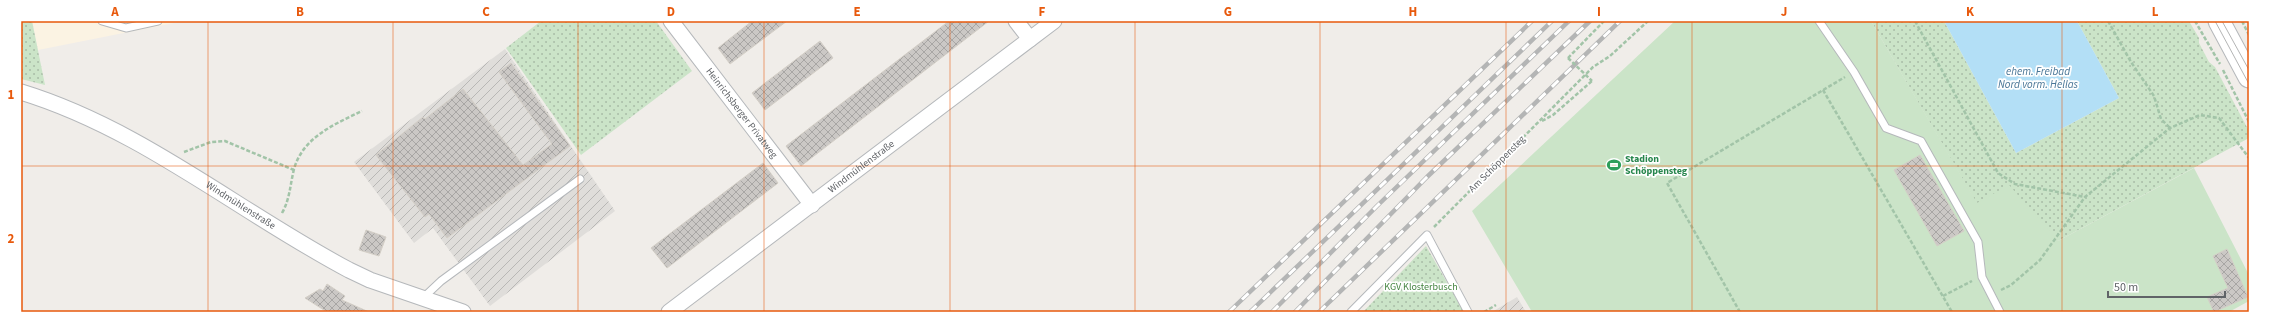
<svg xmlns="http://www.w3.org/2000/svg" width="2270" height="333" font-family="'Source Sans 3',sans-serif">
	<style>
		.commercial { fill: #fbf3e3 }
		.industrial { fill: url(#industrial-furrows) }
		.green { fill: url(#green-dots) }
		.pitch { fill: #cbe4c8 }
		.water { fill: #b3dff6 }
		.building { fill: url(#building-cross-hatch); stroke: #d4cfc7 }
		.lines { fill: none; stroke-linecap: round; stroke-linejoin: round }
		.lane-casing { stroke: #b5b8bb; stroke-width: 9 }
		.street-casing { stroke: #b5b8bb; stroke-width: 17 }
		.secondary-casing { stroke: #b5b8bb; stroke-width: 23 }
		.path { stroke: #a2c4a8; stroke-width: 2.5; stroke-dasharray: 4 2; stroke-linecap: butt }
		.lane { stroke: #fff; stroke-width: 7 }
		.street { stroke: #fff; stroke-width: 15 }
		.secondary { stroke: #fff; stroke-width: 21 }
		.tram { stroke: #b4b5b5; stroke-width: 1 }
		.rail-casing { stroke: #b4b5b5; stroke-width: 4.5 }
		.rail { stroke: #fff; stroke-width: 3; stroke-dasharray: 9; stroke-linecap: butt }
		.path-bridge { stroke: #a2c4a8; stroke-width: 2.5; stroke-dasharray: 4 2; stroke-linecap: butt }
		.grid { fill: none; stroke: #e8590c; stroke-width: 1; stroke-opacity: 0.55 }
		.labels { text-anchor: middle; dominant-baseline: central; stroke-width: 3.5; stroke-linejoin: round; paint-order: stroke }
		.street-label { font-size: 10px; fill: #606367; stroke: #fff }
		.leisure-label { font-size: 10px; font-weight: bold; fill: #27864d; stroke: #fff; text-anchor: start }
		.park-label { font-size: 10px; fill: #448441; stroke: #fff }
		.water-label { font-size: 11px; font-style: italic; fill: #497697; stroke: #fff }
		.neatline { fill: none; stroke: #e8590c; stroke-width: 1.5 }
		.grid-label { font-size: 13px; text-anchor: middle; font-weight: bold; fill: #e8590c }
	</style>
	<defs>
		<pattern id="industrial-furrows" width="10" height="10" patternUnits="userSpaceOnUse"><rect width="10" height="10" fill="#dfddda"/><path d="M-1 1l2-2M0 10L10 0M9 11l2-2" fill="none" stroke="#b8b7b5"/></pattern>
		<pattern id="green-dots" width="8" height="8" patternUnits="userSpaceOnUse"><rect width="8" height="8" fill="#cbe4c8"/><path d="M2 2h.1M6 6h.1" fill="none" stroke="#a8bca6" stroke-width="1.8" stroke-linecap="round"/></pattern>
		<pattern id="building-cross-hatch" width="8" height="8" patternUnits="userSpaceOnUse"><rect width="8" height="8" fill="#cbc8c5"/><path d="M0 0l8 8M0 8l8-8" fill="none" stroke="#a8a6a4"/></pattern>
	</defs>
	<rect width="100%" height="100%" fill="#f0ede9"/>
	<path class="commercial" d="M32 21H184L38 50Z"/>
	<g class="industrial">
		<path d="M505 49 615 211 490 306 433 228 414 243 354 162Z"/>
		<path d="M1517 297 1526 312H1492Z"/>
	</g>
	<g class="green">
		<path d="M21 21H32L45 85 21 79Z"/>
		<path d="M541 21H656L692 71 581 155 506 48Z"/>
		<path d="M1871 21H1944L2016 153 2119 98 2077 21H2189L2199 38V43L2209 62 2215 67 2249 131V138L2058 241 1977 204Z"/>
		<path d="M1426 246 1464 312H1363Z"/>
	</g>
	<path class="pitch" d="M1675 21H1871L1977 203 2009 185 2058 241 2194 168 2249 275V301L2229 312H1532L1472 211Z"/>
	<path class="water" d="M1944 21H2077L2119 98 2016 153Z"/>
	<g class="building">
		<path d="M752 21H787L730 64 718 48Z"/>
		<path d="M949 21H989L801 166 786 146Z"/>
		<path d="M820 41 833 58 765 110 752 93Z"/>
		<path d="M511 63 570 146 447 238 429 214 425 217 376 155 423 117 425 119 463 89 523 165 552 144 499 72Z"/>
		<path d="M1920 155 1964 231 1937 246 1894 170Z"/>
		<path d="M763 163 778 183 667 268 651 248Z"/>
		<path d="M366 230 386 237 379 256 359 250Z"/>
		<path d="M2227 249 2248 297 2214 312 2207 297 2228 288 2213 256Z"/>
		<path d="M327 284 345 296 342 300 369 312H327L305 298 320 289 323 291Z"/>
	</g>
	<g class="lines">
		<defs>
			<g id="lane">
				<path d="M102 21 126 28 158 21"/>
				<path d="M1819 21 1854 72 1886 128 1921 141 1978 242 1982 277 2000 312"/>
				<path d="M423 298 441 281 580 179"/>
				<path d="M1351 312 1427 235 1468 312"/>
			</g>
			<g id="street">
				<path id="s1" d="M671 21 812 205"/>
				<path d="M1016 21 1030 39"/>
				<path id="s2" d="M21 92C142 129 239 212 349 270L370 280 463 312"/>
				<path id="s3" d="M669 312 1054 21"/>
			</g>
			<path id="secondary" d="M2219 21 2249 77"/>
		</defs>
		<use href="#lane" class="lane-casing"/>
		<use href="#street" class="street-casing"/>
		<use href="#secondary" class="secondary-casing"/>
		<g class="path">
			<path d="M1915 21 1998 173 2015 184 2085 197"/>
			<path d="M2108 21 2131 62 2154 96 2161 119 2170 128"/>
			<path d="M2195 21 2220 64"/>
			<path d="M2242 21 2249 35"/>
			<path d="M1568 58 1604 21"/>
			<path d="M2223 70 2249 122"/>
			<path d="M1823 90 1952 312"/>
			<path d="M1542 121 1553 115 1592 81"/>
			<path d="M184 152 211 142 225 141 294 170"/>
			<path d="M282 213C290 199 290 185 294 169 303 137 335 124 362 111"/>
			<path d="M1434 227 1593 67 1610 56 1648 21"/>
			<path d="M2001 290 2011 285 2040 260 2085 197 2170 128 2200 115 2219 118 2249 158"/>
			<path d="M1943 296 1972 281"/>
			<path d="M1484 312 1496 305"/>
			<path d="M1740 312 1667 183 1845 77"/>
		</g>
		<use href="#lane" class="lane"/>
		<use href="#street" class="street"/>
		<use href="#secondary" class="secondary"/>
		<g class="tram">
			<path d="M2215 21 2249 84"/>
			<path d="M2222 21 2249 70"/>
		</g>
		<defs>
			<g id="rail">
				<path d="M1229 312 1532 21"/>
				<path d="M1250 312 1552 21"/>
				<path d="M1272 312 1377 206 1569 21"/>
				<path d="M1295 312 1427 177 1590 21"/>
				<path d="M1319 312 1620 21"/>
			</g>
		</defs>
		<use href="#rail" class="rail-casing"/>
		<use href="#rail" class="rail"/>
		<path class="path-bridge" d="M1568 58 1592 81"/>
	</g>
	<path class="grid" d="M208 21V312M393 21V312M578 21V312M764 21V312M950 21V312M1135 21V312M1320 21V312M1506 21V312M1692 21V312M1877 21V312M2062 21V312M21 166H2249"/>
	<defs>
		<symbol id="stadium-bare" viewBox="-9 -9 18 18"><path d="M0-5a6.5 5 0 1 0 0 10a6.5 5 0 1 0 0-10ZM-3.5-1.8h7v3.6h-7Z" fill="#2e9e5b" stroke="#fff" stroke-width="2.5" paint-order="stroke"/></symbol>
	</defs>
	<g fill-rule="evenodd">
		<use href="#stadium-bare" x="1604" y="155" width="20" height="20"/>
	</g>
	<g class="labels">
		<g class="street-label">
			<text stroke="none"><textPath href="#s1" startOffset="116">Heinrichsberger Privatweg</textPath></text>
			<text transform="translate(1497 164) rotate(-45)">Am Schöppensteg</text>
			<text stroke="none"><textPath href="#s3" startOffset="241">Windmühlenstraße</textPath></text>
			<text stroke="none"><textPath href="#s2" startOffset="248">Windmühlenstraße</textPath></text>
		</g>
		<g class="leisure-label">
			<text x="1625" y="159">Stadion<tspan x="1625" dy="12">Schöppensteg</tspan></text>
		</g>
		<g class="park-label">
			<text x="1421" y="287">KGV Klosterbusch</text>
		</g>
		<g class="water-label">
			<text x="2038" y="71">ehem. Freibad<tspan x="2038" dy="13">Nord vorm. Hellas</tspan></text>
		</g>
	</g>
	<rect width="2270" height="333" fill="none" stroke="#ffffff" stroke-width="44"/>
	<path d="M2108 291v6h117v-6" fill="none" stroke="#606367" stroke-width="2"/>
	<text x="2114" y="291" font-size="12" fill="#606367" stroke="#ffffff" stroke-width="3" paint-order="stroke">50 m</text>
	<rect x="22" y="22" width="2226" height="289" class="neatline"/>
	<g class="grid-label">
		<text x="115" y="16">A</text>
		<text x="300" y="16">B</text>
		<text x="486" y="16">C</text>
		<text x="671" y="16">D</text>
		<text x="857" y="16">E</text>
		<text x="1042" y="16">F</text>
		<text x="1228" y="16">G</text>
		<text x="1413" y="16">H</text>
		<text x="1599" y="16">I</text>
		<text x="1784" y="16">J</text>
		<text x="1970" y="16">K</text>
		<text x="2155" y="16">L</text>
		<text x="11" y="99">1</text>
		<text x="11" y="243">2</text>
	</g>
</svg>
